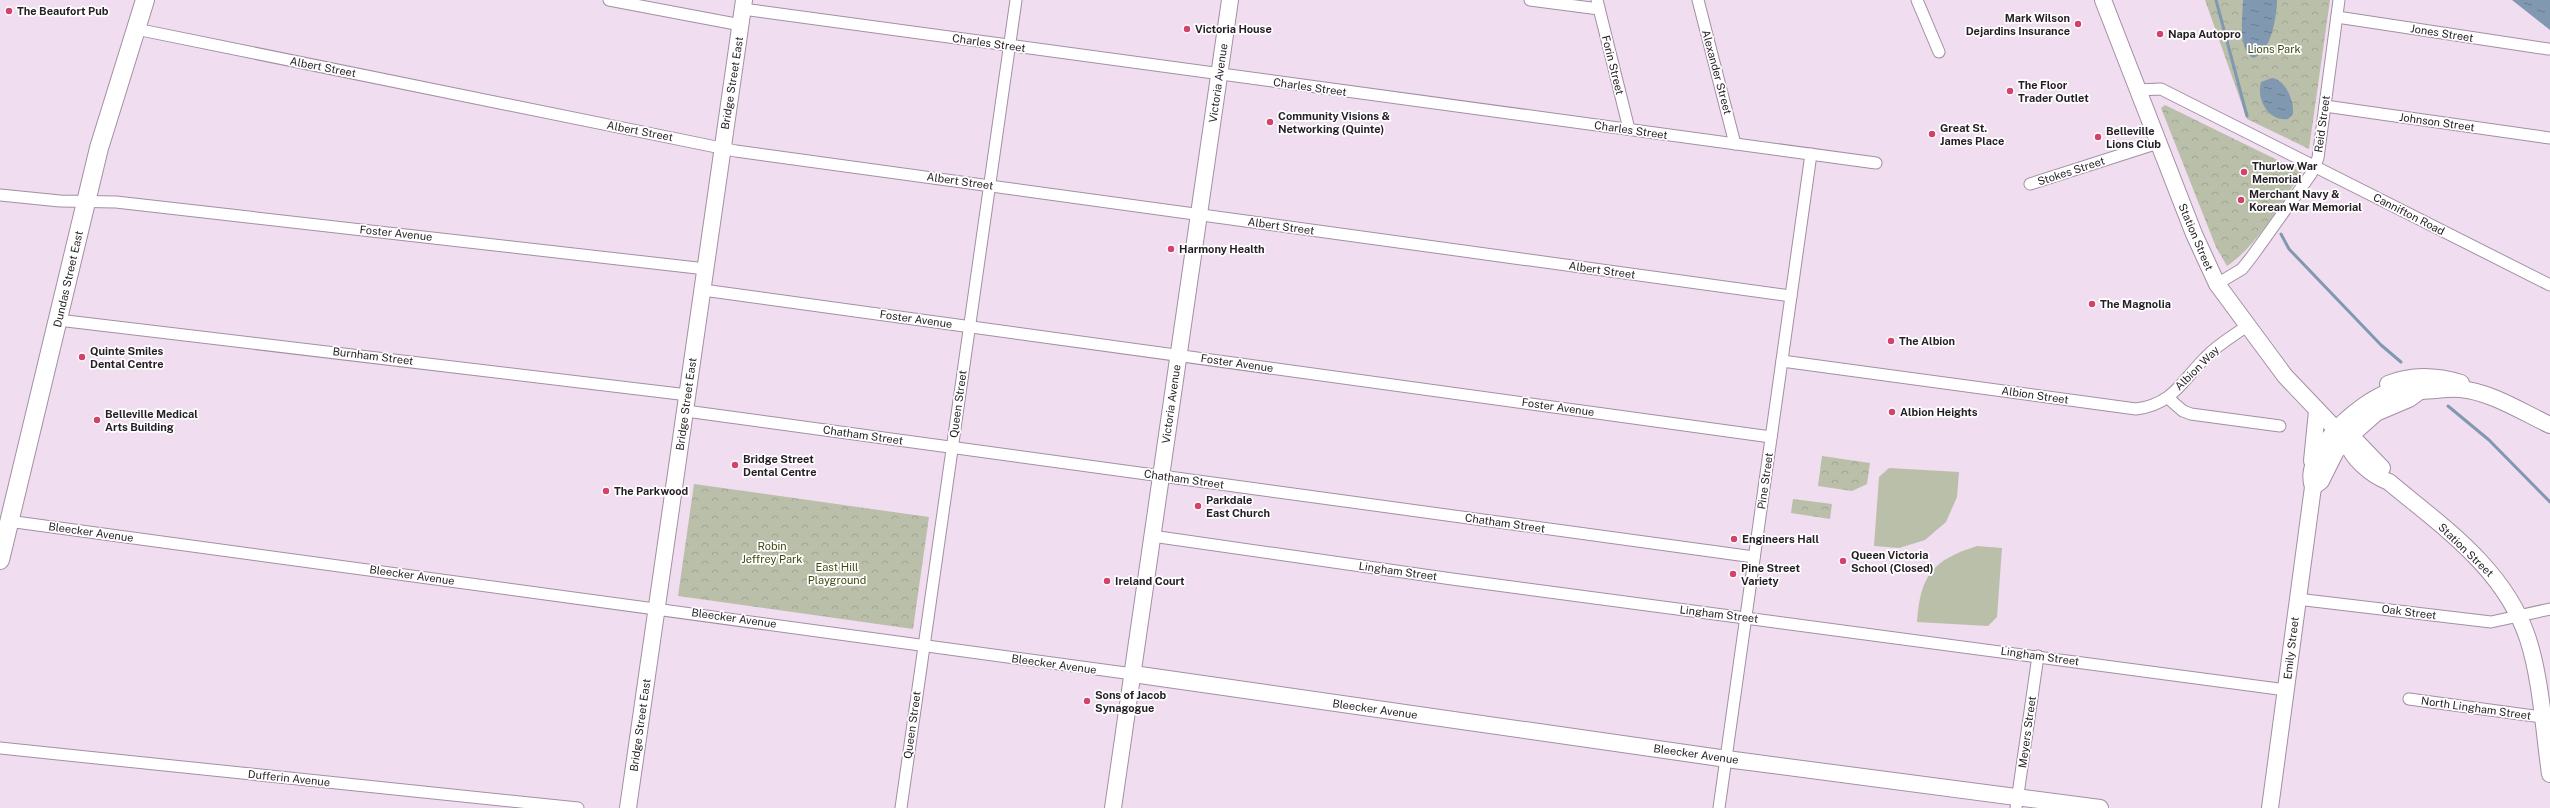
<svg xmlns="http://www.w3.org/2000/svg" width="2550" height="808" font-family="'Public Sans',sans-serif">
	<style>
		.grass { fill: #babfa9 }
		.park { fill: url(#park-crowns) }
		.water { fill: url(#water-ripples) }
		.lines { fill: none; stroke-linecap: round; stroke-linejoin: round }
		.stream { stroke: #8198b1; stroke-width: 3 }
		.street-casing { stroke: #a290a2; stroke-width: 13 }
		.secondary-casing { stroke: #a290a2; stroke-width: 18 }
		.primary-casing { stroke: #a290a2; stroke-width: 20 }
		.street { stroke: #fff; stroke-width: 11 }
		.secondary { stroke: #fff; stroke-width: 16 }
		.primary { stroke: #fff; stroke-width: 18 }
		.poi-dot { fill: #d1436b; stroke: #fff; stroke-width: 1.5 }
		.labels { text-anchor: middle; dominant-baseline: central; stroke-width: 3.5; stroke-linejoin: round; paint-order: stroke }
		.poi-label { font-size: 11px; font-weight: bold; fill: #251e25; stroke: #fff; text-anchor: start }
		.street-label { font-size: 11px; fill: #251e25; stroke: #fff }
		.park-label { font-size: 11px; fill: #3f460f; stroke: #fff }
	</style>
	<defs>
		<pattern id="park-crowns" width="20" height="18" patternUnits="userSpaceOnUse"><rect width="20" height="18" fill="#babfa9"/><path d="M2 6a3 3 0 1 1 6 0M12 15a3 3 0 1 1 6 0" fill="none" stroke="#a0a491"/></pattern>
		<pattern id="water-ripples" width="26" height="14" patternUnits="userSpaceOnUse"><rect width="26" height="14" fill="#8198b1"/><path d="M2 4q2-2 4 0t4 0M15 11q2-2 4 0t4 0" fill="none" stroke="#697b90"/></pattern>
	</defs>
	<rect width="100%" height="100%" fill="#f0ddf0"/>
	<g class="grass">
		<path d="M1889 468 1959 472 1957 497 1946 522 1925 540 1899 548 1874 546 1879 477Z"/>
		<path d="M1977 546 2002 548 1997 617 1988 626 1917 622C1920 575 1933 560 1977 546Z"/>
	</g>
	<g class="park">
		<path d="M2205 0H2330L2309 149 2247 119Z"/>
		<path d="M2165 105 2302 172C2280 204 2259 244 2227 266L2216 247 2161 108Z"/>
		<path d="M1822 456 1870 463 1867 484 1852 491 1818 486Z"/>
		<path d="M694 484 929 517 913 629 678 596Z"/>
		<path d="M1793 499 1832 504 1830 519 1791 513Z"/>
	</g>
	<g class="water">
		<path d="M2243 0H2277C2277 16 2271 53 2253 58 2237 48 2243 16 2243 0Z"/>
		<path d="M2512 0H2550V30Z"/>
		<path d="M2272 78C2286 80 2294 101 2293 114L2288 119C2268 122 2256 99 2261 82Z"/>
	</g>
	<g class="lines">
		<g class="stream">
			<path d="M2216 0 2247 116"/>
			<path d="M2281 234 2289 249 2381 345 2401 362"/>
			<path d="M2448 406 2489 440 2550 502"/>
		</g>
		<defs>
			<g id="street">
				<path d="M609 0 741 25"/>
				<path d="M1530 0 1599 9"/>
				<path d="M1597 0 1629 129"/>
				<path d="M1698 0 1735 144"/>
				<path d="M1917 0 1939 52"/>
				<path d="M743 9 1876 163"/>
				<path d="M2337 17 2548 49"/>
				<path d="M136 29 736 151 1791 296"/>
				<path d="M2137 90 2161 89 2550 285"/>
				<path d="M2325 106 2550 138"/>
				<path d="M2030 184 2158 143"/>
				<path d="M0 195 60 201 116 202 706 269"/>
				<path d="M2217 284 2242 269 2253 255 2311 174 2318 158 2339 0"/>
				<path d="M703 290 1771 437"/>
				<path d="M58 320 688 395"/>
				<path d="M1782 361 2136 409C2173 404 2181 382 2205 358 2217 345 2233 336 2247 326"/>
				<path d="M2168 398 2183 411 2191 414 2280 426"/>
				<path d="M686 411 1754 557"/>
				<path d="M8 521 1133 674"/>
				<path d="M1152 536 1452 579 2286 690"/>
				<path d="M2297 599 2491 622 2550 609"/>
				<path d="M2409 699 2542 717"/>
				<path d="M0 748 578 808"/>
				<path d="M901 808 1016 0"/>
				<path d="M1719 808 1811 154"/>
				<path d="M2016 808 2038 656"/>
			</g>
			<g id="secondary">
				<path d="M2103 0 2194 234 2217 284 2285 376 2346 440C2352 459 2371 475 2389 482 2443 527 2505 569 2528 639 2541 679 2544 732 2550 774"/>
				<path d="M2388 384C2412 374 2435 375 2461 383"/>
				<path d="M2346 440 2358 443 2382 468"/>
				<path d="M2312 461 2317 411"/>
				<path d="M2313 487 2321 481 2336 451 2358 429 2376 413 2409 399 2420 391"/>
				<path d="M1133 674 1734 760 2100 808"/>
				<path d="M628 808 744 0"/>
				<path d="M1113 808 1230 0"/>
				<path d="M2270 808 2313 487C2307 470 2318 453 2329 438 2344 419 2380 388 2406 389 2411 389 2416 391 2421 391 2434 391 2447 388 2460 389 2492 392 2522 412 2550 425"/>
			</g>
			<path id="primary" d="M0 560 99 148 145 0"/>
		</defs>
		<use href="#street" class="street-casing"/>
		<use href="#secondary" class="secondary-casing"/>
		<use href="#primary" class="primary-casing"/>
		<use href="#street" class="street"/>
		<use href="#secondary" class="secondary"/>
		<use href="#primary" class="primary"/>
	</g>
	<g class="poi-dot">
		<circle cx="9" cy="11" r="4"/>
		<circle cx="2078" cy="24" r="4"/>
		<circle cx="1187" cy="29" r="4"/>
		<circle cx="2160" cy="34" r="4"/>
		<circle cx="2010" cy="91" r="4"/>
		<circle cx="1270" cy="122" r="4"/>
		<circle cx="1932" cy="134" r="4"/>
		<circle cx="2098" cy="137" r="4"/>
		<circle cx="2244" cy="172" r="4"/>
		<circle cx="2241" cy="200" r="4"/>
		<circle cx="1171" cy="249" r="4"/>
		<circle cx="2092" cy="304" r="4"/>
		<circle cx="1891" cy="341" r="4"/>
		<circle cx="82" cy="357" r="4"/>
		<circle cx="1892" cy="412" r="4"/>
		<circle cx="97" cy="420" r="4"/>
		<circle cx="735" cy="465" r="4"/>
		<circle cx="606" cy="491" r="4"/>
		<circle cx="1198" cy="506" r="4"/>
		<circle cx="1734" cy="539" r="4"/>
		<circle cx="1843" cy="561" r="4"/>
		<circle cx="1733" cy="574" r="4"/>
		<circle cx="1107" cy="581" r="4"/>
		<circle cx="1087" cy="701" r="4"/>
	</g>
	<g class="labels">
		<g class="poi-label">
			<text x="17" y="11">The Beaufort Pub</text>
			<text x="2070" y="18" text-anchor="end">Mark Wilson<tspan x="2070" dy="13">Dejardins Insurance</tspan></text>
			<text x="1195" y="29">Victoria House</text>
			<text x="2168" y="34">Napa Autopro</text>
			<text x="2018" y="85">The Floor<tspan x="2018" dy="13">Trader Outlet</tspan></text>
			<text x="1278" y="116">Community Visions &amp;<tspan x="1278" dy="13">Networking (Quinte)</tspan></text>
			<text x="1940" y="128">Great St.<tspan x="1940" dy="13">James Place</tspan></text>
			<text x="2106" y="131">Belleville<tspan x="2106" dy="13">Lions Club</tspan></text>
			<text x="2252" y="166">Thurlow War<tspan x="2252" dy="13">Memorial</tspan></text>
			<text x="2249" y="194">Merchant Navy &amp;<tspan x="2249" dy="13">Korean War Memorial</tspan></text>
			<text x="1179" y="249">Harmony Health</text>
			<text x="2100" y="304">The Magnolia</text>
			<text x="1899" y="341">The Albion</text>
			<text x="90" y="351">Quinte Smiles<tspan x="90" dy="13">Dental Centre</tspan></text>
			<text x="1900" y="412">Albion Heights</text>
			<text x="105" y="414">Belleville Medical<tspan x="105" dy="13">Arts Building</tspan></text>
			<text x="743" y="459">Bridge Street<tspan x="743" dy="13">Dental Centre</tspan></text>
			<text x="614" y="491">The Parkwood</text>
			<text x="1206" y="500">Parkdale<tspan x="1206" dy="13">East Church</tspan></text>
			<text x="1742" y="539">Engineers Hall</text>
			<text x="1851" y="555">Queen Victoria<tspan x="1851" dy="13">School (Closed)</tspan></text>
			<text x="1741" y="568">Pine Street<tspan x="1741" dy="13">Variety</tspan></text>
			<text x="1115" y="581">Ireland Court</text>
			<text x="1095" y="695">Sons of Jacob<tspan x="1095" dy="13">Synagogue</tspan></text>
		</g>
		<g class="street-label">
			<text transform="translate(2442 33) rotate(9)">Jones Street</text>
			<text transform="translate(989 43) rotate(8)">Charles Street</text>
			<text transform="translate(1613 65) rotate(76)">Forin Street</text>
			<text transform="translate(323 67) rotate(11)">Albert Street</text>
			<text transform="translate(1717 72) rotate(75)">Alexander Street</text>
			<text transform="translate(732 83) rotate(-81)">Bridge Street East</text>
			<text transform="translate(1218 83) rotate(-82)">Victoria Avenue</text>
			<text transform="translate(1310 87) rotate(8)">Charles Street</text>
			<text transform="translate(2437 122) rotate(8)">Johnson Street</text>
			<text transform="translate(2322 124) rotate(-82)">Reid Street</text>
			<text transform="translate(1631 130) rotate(8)">Charles Street</text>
			<text transform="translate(640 131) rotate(11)">Albert Street</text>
			<text transform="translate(2071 171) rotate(-18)">Stokes Street</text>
			<text transform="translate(960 181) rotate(8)">Albert Street</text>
			<text transform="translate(2409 214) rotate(27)">Cannifton Road</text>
			<text transform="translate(1281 226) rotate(8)">Albert Street</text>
			<text transform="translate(396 233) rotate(6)">Foster Avenue</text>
			<text transform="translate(2196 237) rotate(67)">Station Street</text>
			<text transform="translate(1602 270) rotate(8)">Albert Street</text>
			<text transform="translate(68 279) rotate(-77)">Dundas Street East</text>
			<text transform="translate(916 319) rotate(8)">Foster Avenue</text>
			<text transform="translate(373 356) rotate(7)">Burnham Street</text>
			<text transform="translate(1237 363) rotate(8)">Foster Avenue</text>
			<text transform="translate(2197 368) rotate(-45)">Albion Way</text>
			<text transform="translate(2035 395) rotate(8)">Albion Street</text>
			<text transform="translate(686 404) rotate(-82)">Bridge Street East</text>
			<text transform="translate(958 404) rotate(-82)">Queen Street</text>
			<text transform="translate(1171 404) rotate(-82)">Victoria Avenue</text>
			<text transform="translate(1558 407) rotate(8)">Foster Avenue</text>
			<text transform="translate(863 435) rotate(8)">Chatham Street</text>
			<text transform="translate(1184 479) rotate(8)">Chatham Street</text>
			<text transform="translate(1765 481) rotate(-82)">Pine Street</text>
			<text transform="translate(1505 523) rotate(8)">Chatham Street</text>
			<text transform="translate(91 532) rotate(8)">Bleecker Avenue</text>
			<text transform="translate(2466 550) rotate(44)">Station Street</text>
			<text transform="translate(1398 571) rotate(8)">Lingham Street</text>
			<text transform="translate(412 575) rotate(8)">Bleecker Avenue</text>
			<text transform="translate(2409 612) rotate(7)">Oak Street</text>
			<text transform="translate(1719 614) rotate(7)">Lingham Street</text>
			<text transform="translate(734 618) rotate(8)">Bleecker Avenue</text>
			<text transform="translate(2291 648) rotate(-83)">Emily Street</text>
			<text transform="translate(2040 656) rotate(8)">Lingham Street</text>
			<text transform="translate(1054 664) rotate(8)">Bleecker Avenue</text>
			<text transform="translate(2476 708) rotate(8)">North Lingham Street</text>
			<text transform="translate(1375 709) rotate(8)">Bleecker Avenue</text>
			<text transform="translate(640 725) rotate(-82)">Bridge Street East</text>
			<text transform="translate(912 725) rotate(-82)">Queen Street</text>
			<text transform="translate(2027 732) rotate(-82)">Meyers Street</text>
			<text transform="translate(1696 754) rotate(8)">Bleecker Avenue</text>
			<text transform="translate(289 778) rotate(6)">Dufferin Avenue</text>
		</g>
		<g class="park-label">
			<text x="2274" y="49">Lions Park</text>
			<text x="772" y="546">Robin<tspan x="772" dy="13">Jeffrey Park</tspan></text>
			<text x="837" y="567">East Hill<tspan x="837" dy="13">Playground</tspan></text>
		</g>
	</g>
</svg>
